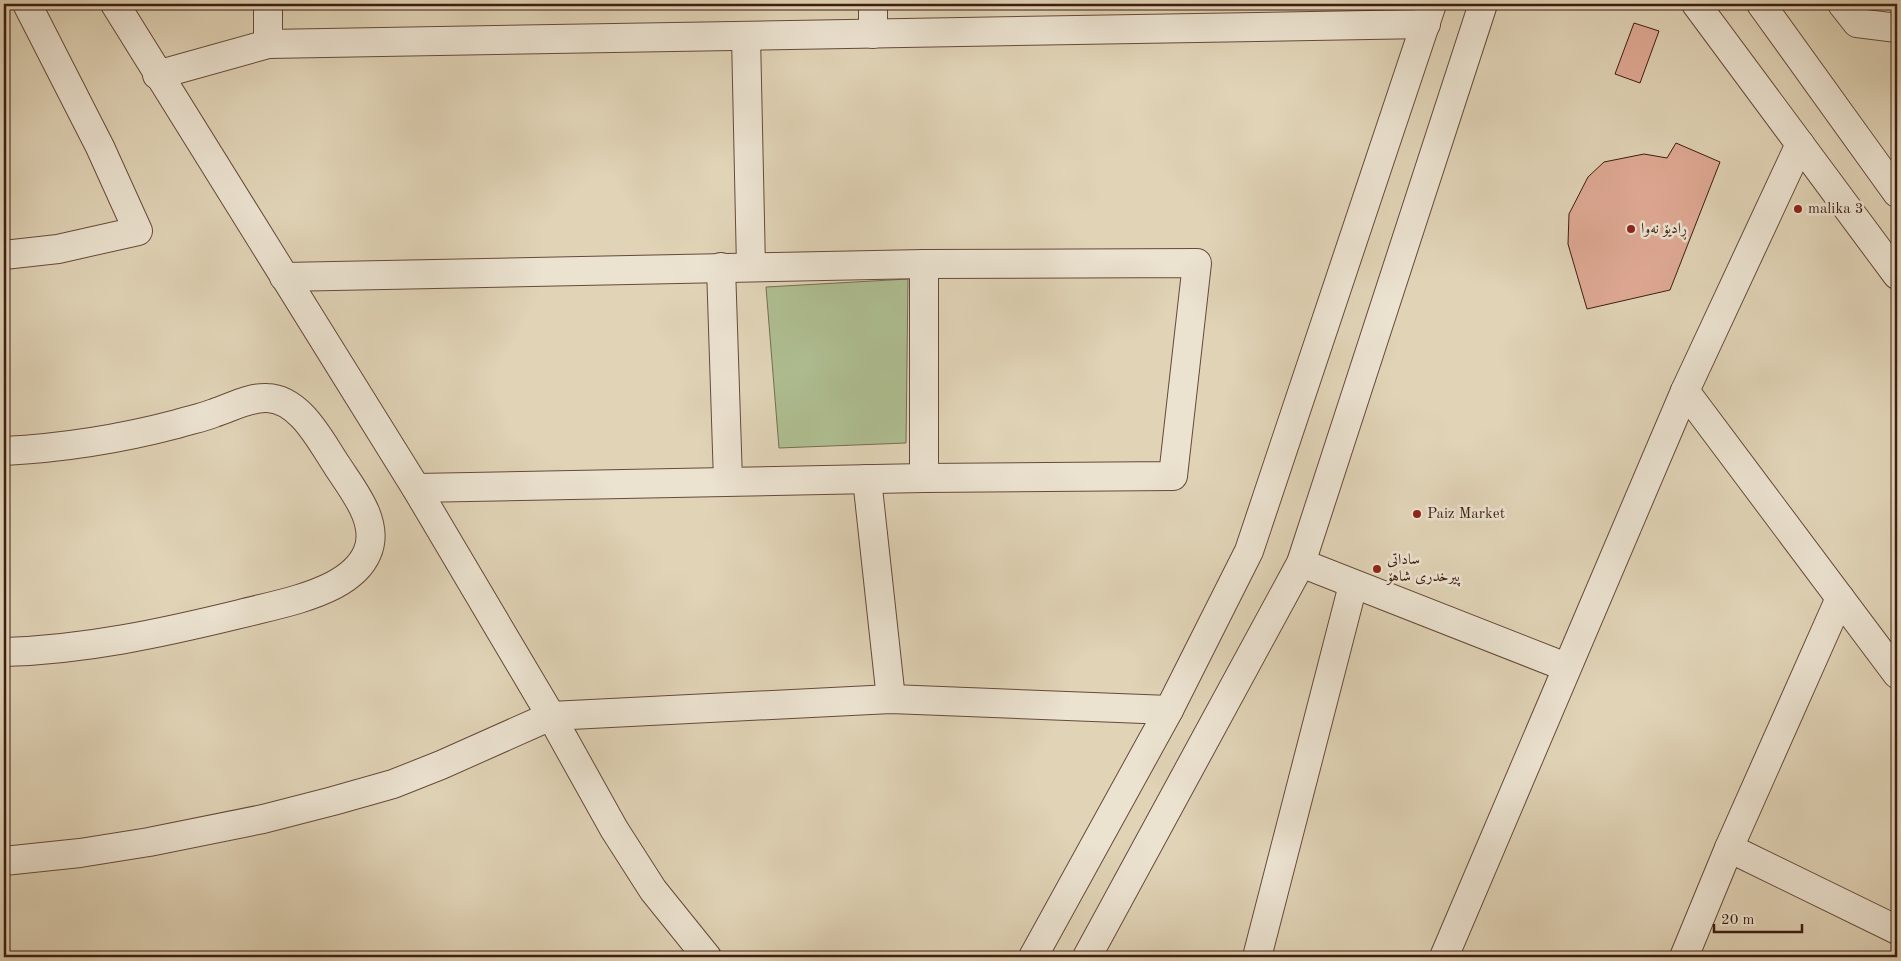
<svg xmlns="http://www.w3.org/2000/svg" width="1901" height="961" font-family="'Old Standard TT',Amiri,serif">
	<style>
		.green { fill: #aebe91; stroke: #766e50 }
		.building { fill: #dfa994; stroke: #3f1d10 }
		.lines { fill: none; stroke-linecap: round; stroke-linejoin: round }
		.minor-casing { stroke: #674a3a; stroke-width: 30 }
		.minor { stroke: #ebe2d0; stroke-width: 28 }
		.poi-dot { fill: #8f2418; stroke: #ebe2d0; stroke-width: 2 }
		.labels { text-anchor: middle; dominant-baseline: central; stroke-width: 5; stroke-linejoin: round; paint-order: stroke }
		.poi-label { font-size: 15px; fill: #3f1d10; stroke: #ebe2d0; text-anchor: start }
	</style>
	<rect width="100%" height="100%" fill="#e0d3b6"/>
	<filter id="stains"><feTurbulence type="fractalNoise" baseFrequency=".004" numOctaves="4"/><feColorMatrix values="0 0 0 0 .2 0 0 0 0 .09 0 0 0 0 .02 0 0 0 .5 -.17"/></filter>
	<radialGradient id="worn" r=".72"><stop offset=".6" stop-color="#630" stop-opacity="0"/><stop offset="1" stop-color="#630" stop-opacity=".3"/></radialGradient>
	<path class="green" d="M908 279 906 443 779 448 766 287Z"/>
	<g class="building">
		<path d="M1634 23 1659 31 1640 83 1615 74Z"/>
		<path d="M1676 143 1720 162 1670 290 1587 309 1568 244 1569 214 1588 177 1604 162 1644 154 1667 158Z"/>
	</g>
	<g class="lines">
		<defs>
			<g id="minor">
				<path d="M115 4 416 488 551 716 614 829 653 890 707 957"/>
				<path d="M1696 4 1897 275"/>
				<path d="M1761 4 1897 193"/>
				<path d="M1842 4 1857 23 1897 28"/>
				<path d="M873 34V4"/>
				<path d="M746 36 751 267"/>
				<path d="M268 44V4"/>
				<path d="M157 75 268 44 1426 24"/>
				<path d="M4 255 58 249 138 231 100 147 27 4"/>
				<path d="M721 267 728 481"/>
				<path d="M284 277 924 264 1197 263 1173 476 924 478 416 488"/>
				<path d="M1685 391 1897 674"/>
				<path d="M4 451C63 448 120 439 177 424 189 420 202 418 214 413 230 408 249 397 267 398 300 399 320 440 336 464 351 488 381 522 367 553 361 567 347 578 334 585 305 600 271 606 240 614 162 633 84 650 4 652"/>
				<path d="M924 478V264"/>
				<path d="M867 479 891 699"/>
				<path d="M1301 563 1566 667"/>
				<path d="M1729 848 1897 930"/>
				<path d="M4 861 80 853 149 842 263 819 333 801 393 784 441 765 551 716 891 699 1169 710"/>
				<path d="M1033 957 1169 710 1249 551 1432 4"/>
				<path d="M1087 957 1301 563 1483 4"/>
				<path d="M1257 957 1353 585"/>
				<path d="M1444 957 1685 391 1800 144"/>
				<path d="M1684 957 1729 848 1840 598"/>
			</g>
		</defs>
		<use href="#minor" class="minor-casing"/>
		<use href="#minor" class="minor"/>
	</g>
	<g class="poi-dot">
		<circle cx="1798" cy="209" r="5"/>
		<circle cx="1631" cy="229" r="5"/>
		<circle cx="1417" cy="514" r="5"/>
		<circle cx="1377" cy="569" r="5"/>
	</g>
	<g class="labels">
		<g class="poi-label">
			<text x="1808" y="209">malika 3</text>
			<text x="1641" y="229">ڕادیۆ نەوا</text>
			<text x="1427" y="514">Paiz Market</text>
			<text x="1387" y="560">ساداتی<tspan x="1387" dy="17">پیرخدری شاهۆ</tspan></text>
		</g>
	</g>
	<rect width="1901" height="961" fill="none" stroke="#e0d3b6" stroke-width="20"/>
	<rect x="5" y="5" width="1891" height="951" fill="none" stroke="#3f1d10" stroke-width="2.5"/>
	<rect x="10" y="10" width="1881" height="941" fill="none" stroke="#3f1d10"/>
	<path d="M1714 924v8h88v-8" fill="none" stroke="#3f1d10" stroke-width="2.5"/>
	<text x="1721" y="924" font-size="15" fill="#3f1d10" stroke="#ebe2d0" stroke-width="4" paint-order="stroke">20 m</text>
	<rect width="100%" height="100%" filter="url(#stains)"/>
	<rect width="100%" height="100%" fill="url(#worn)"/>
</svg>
